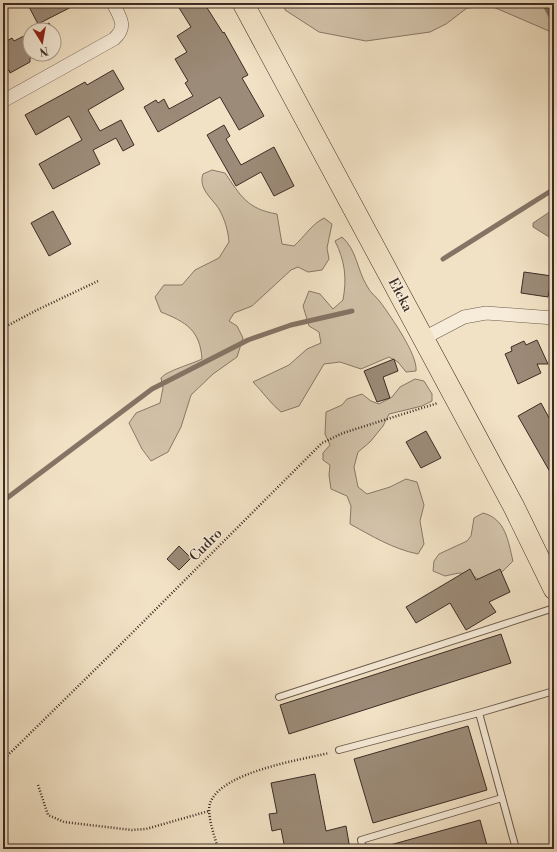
<svg xmlns="http://www.w3.org/2000/svg" width="557" height="852" font-family="'Libre Bodoni',serif">
	<style>
		.green { fill: #d3c3aa; stroke: #887868 }
		.water { fill: #b5a48f; stroke: #857465 }
		.lines { fill: none; stroke-linecap: round; stroke-linejoin: round }
		.stream { stroke: #857465; stroke-width: 5 }
		.building { fill: #9c8b78; stroke: #3e2c25 }
		.lane-casing { stroke: #6b5a4d; stroke-width: 8 }
		.street-casing { stroke: #6b5a4d; stroke-width: 14 }
		.primary-casing { stroke: #3e2c25; stroke-width: 22 }
		.path { stroke: #3e2c25; stroke-width: 2.5; stroke-dasharray: 1 2; stroke-linecap: butt }
		.lane { stroke: #f7ecd9; stroke-width: 6 }
		.street { stroke: #f7ecd9; stroke-width: 13 }
		.primary { stroke: #f2e2c5; stroke-width: 21 }
		.labels { text-anchor: middle; dominant-baseline: central; stroke-width: 3; stroke-linejoin: round; paint-order: stroke }
		.street-label { font-size: 14px; fill: #3e2c25; stroke: #f7ecd9 }
	</style>
	<rect width="100%" height="100%" fill="#f2e2c5"/>
	<filter id="stains"><feTurbulence type="fractalNoise" baseFrequency=".005" numOctaves="4"/><feColorMatrix values="0 0 0 0 .2 0 0 0 0 .09 0 0 0 0 .02 0 0 0 .5 -.17"/></filter>
	<radialGradient id="worn" r=".72"><stop offset=".6" stop-color="#630" stop-opacity="0"/><stop offset="1" stop-color="#630" stop-opacity=".3"/></radialGradient>
	<g class="green">
		<path d="M284 3H554V39L549 31 491 6 467 8 446 24 430 32 366 41 319 32 285 10Z"/>
		<path d="M212 170 225 173C241 196 247 209 277 214L282 244 294 246C304 237 312 224 324 218L332 224 327 248 329 259 322 270 308 272 298 267 291 270 252 306 234 313 229 321 237 326 243 338 237 357 213 374 191 395 181 427 168 452 151 461 142 449 129 423 136 413 160 403 163 388 161 378C166 371 192 364 202 359 200 330 186 322 161 312L155 297 164 285H182L195 270 219 258 229 242C228 230 225 220 219 209 212 198 198 189 203 174Z"/>
		<path d="M342 237C357 250 357 270 367 286 370 293 377 297 381 303 391 317 418 355 416 371L406 372 398 362 389 357 361 369 340 362 324 364 299 406 281 412C270 403 263 392 253 382L289 365 307 349 321 343 319 332 309 326 303 306 309 291 320 294 333 309 343 300C347 278 345 261 335 241Z"/>
		<path d="M415 379 424 381 432 394V401L422 406 389 414 383 426 370 442 358 452 354 467 358 487 367 494 390 487 406 479 417 482 424 505 420 521 424 544 418 554C393 549 372 536 350 524L351 506 347 496 331 489 329 475 330 465 323 460V453L330 445 325 434 326 412 342 405 347 399 362 394 371 401 379 404 392 397 400 387Z"/>
		<path d="M483 513C506 519 508 541 513 561L503 571 480 580 470 574 459 573 445 576 433 571 434 561 439 554 467 541 471 536 474 518Z"/>
	</g>
	<path class="water" d="M554 209V240L533 227V223Z"/>
	<g class="lines">
		<g class="stream">
			<path d="M544 3 554 22"/>
			<path d="M443 259 554 189"/>
			<path d="M3 501 152 389 248 340 291 325 352 311"/>
		</g>
	</g>
	<g class="building">
		<path d="M27 3H79L38 24Z"/>
		<path d="M176 3H204L223 33 224 32 248 75 242 78 264 116 239 130 220 97 158 132 144 107 156 100 158 103 164 99 169 109 193 96 185 83 188 81 175 59 187 52 177 36 191 27Z"/>
		<path d="M49 23 53 30H35Z"/>
		<path d="M30 33V54H37L30 58V62L10 73 9 70 3 73V43L12 38 14 41Z"/>
		<path d="M54 33 59 42 54 45Z"/>
		<path d="M113 70 124 89 88 110 100 131 121 120 134 145 123 151 116 138 93 150 100 164 53 189 39 164 82 140 69 116 36 135 25 115 85 82 87 85Z"/>
		<path d="M224 125 230 136 226 139 241 165 274 147 294 186 274 196 261 172 236 186 207 135Z"/>
		<path d="M53 211 71 244 49 256 31 223Z"/>
		<path d="M524 272 552 276 548 297 521 293Z"/>
		<path d="M537 340 548 364H537L541 373 518 384 505 354 512 351 511 347 524 341 526 345Z"/>
		<path d="M394 359 398 371 383 377 390 398 377 402 364 371Z"/>
		<path d="M541 403 554 427V479L518 416Z"/>
		<path d="M426 431 441 458 421 468 406 442Z"/>
		<path d="M179 546 191 558 179 570 167 559Z"/>
		<path d="M470 569 476 580 500 569 510 592 489 602 496 612 466 630 450 603 416 623 406 607Z"/>
		<path d="M501 634 511 663 289 734 280 705Z"/>
		<path d="M468 726 487 790 373 823 354 759Z"/>
		<path d="M315 774 326 831 346 826 350 849H285L281 829 272 831 269 814 277 813 271 783Z"/>
		<path d="M480 820 488 849H391L390 845Z"/>
	</g>
	<g class="lines">
		<defs>
			<g id="lane">
				<path d="M279 697 554 608"/>
				<path d="M479 713 516 849"/>
				<path d="M339 750 479 713 554 691"/>
				<path d="M363 849 361 840 502 798"/>
			</g>
			<g id="street">
				<path d="M3 101 114 39C128 26 120 18 113 3"/>
				<path d="M424 338 464 317 486 313 554 318"/>
			</g>
			<path id="primary" d="M243 3 514 507 554 589"/>
		</defs>
		<use href="#lane" class="lane-casing"/>
		<use href="#street" class="street-casing"/>
		<use href="#primary" class="primary-casing"/>
		<g class="path">
			<path d="M3 328 37 310 98 281"/>
			<path d="M552 619 554 624"/>
			<path d="M3 760 115 650 322 443 343 433 438 403"/>
			<path d="M38 785 48 815 64 822 132 830 146 829 209 811"/>
			<path d="M218 849C215 837 205 811 211 801 224 772 299 760 329 753"/>
		</g>
		<use href="#lane" class="lane"/>
		<use href="#street" class="street"/>
		<use href="#primary" class="primary"/>
	</g>
	<g class="labels">
		<g class="street-label">
			<text transform="translate(400 295) rotate(62)">Ełcka</text>
			<text transform="translate(206 545) rotate(-45)">Cudro</text>
		</g>
	</g>
	<rect width="557" height="852" fill="none" stroke="#f2e2c5" stroke-width="16"/>
	<rect x="4" y="4" width="549" height="844" fill="none" stroke="#3e2c25" stroke-width="2"/>
	<rect x="8" y="8" width="541" height="836" fill="none" stroke="#3e2c25"/>
	<g transform="translate(42 42) rotate(169)"><circle r="19" fill="#f7ecd9" stroke="#ad9f91"/>
	<path d="M0-3L7 15L0 10L-7 15Z" fill="#8f2418"/>
	<text y="-6" font-size="11" font-weight="bold" text-anchor="middle" fill="#3e2c25">N</text>
	</g>
	<rect width="100%" height="100%" filter="url(#stains)"/>
	<rect width="100%" height="100%" fill="url(#worn)"/>
</svg>
